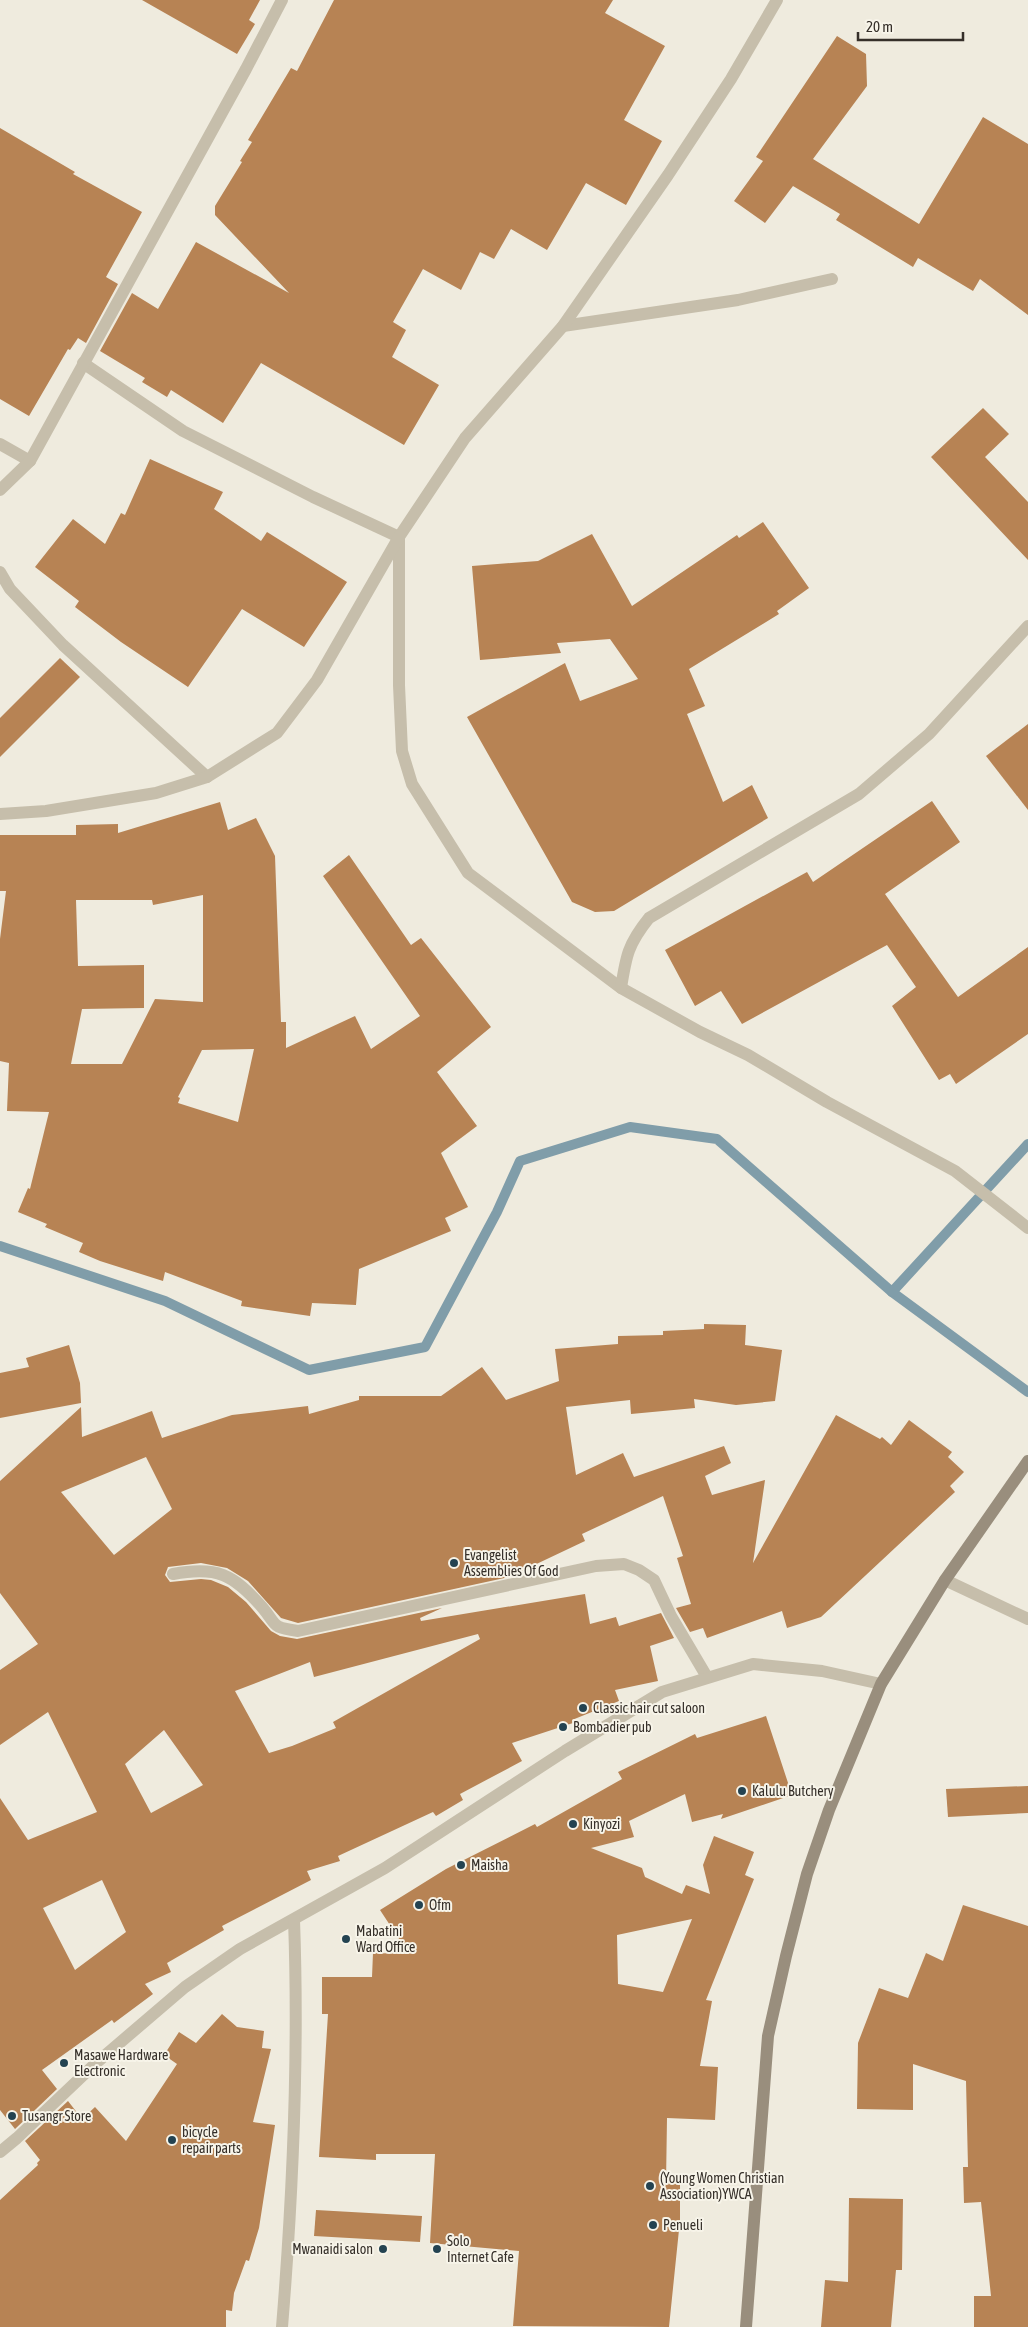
<svg xmlns="http://www.w3.org/2000/svg" width="1028" height="2327" font-family="'Asap Condensed',sans-serif">
	<style>
		.lines { fill: none; stroke-linecap: round; stroke-linejoin: round }
		.stream { stroke: #809da9; stroke-width: 10 }
		.building { fill: #b78354; fill-rule: evenodd }
		.lane { stroke: #c6beab; stroke-width: 12 }
		.street { stroke: #c6beab; stroke-width: 12 }
		.secondary { stroke: #998e7d; stroke-width: 12 }
		.poi-dot { fill: #244351; stroke: #f7f4e9; stroke-width: 2 }
		.labels { text-anchor: middle; dominant-baseline: central; stroke-width: 4; stroke-linejoin: round; paint-order: stroke }
		.poi-label { font-size: 14px; fill: #352f29; stroke: #f7f4e9; text-anchor: start }
	</style>
	<rect width="100%" height="100%" fill="#efebde"/>
	<g class="lines">
		<g class="stream">
			<path d="M0 1246 165 1301 309 1370 425 1347 497 1212 520 1161 630 1127 717 1139 892 1292 1028 1392"/>
			<path d="M892 1292 1028 1144"/>
		</g>
	</g>
	<g class="building">
		<path d="M142 0H260L249 20 255 24 237 54Z"/>
		<path d="M334 0H613L605 13 665 46 624 120 662 141 626 205 586 183 547 250 511 229 494 259 480 252 461 290 423 269 393 322 406 330 392 357 439 385 404 445 261 363 223 423 171 390 167 397 142 382 145 378 100 351 132 293 158 309 196 242 289 293 215 215V206L242 162 240 161 252 142 248 140 291 68 297 71Z"/>
		<path d="M837 36 866 54 867 86 813 159 919 224 983 117 1028 144V315L980 279 973 291 918 258 913 267 836 220 840 214 793 186 765 223 734 201 763 161 756 157Z"/>
		<path d="M0 128 75 172 73 174 142 212 106 277 118 284 86 343 78 338 70 350 68 349 29 416 0 399Z"/>
		<path d="M983 408 1009 434 985 457 1028 502V560L931 457Z"/>
		<path d="M150 459 223 492 214 509 261 541 267 532 347 582 304 647 242 609 188 687 121 642 75 607 79 601 35 567 73 519 105 544 121 513 125 515Z"/>
		<path d="M763 522 809 588 777 611 779 614 689 669 705 706 687 714 723 802 752 785 768 818 614 911 595 912 572 902 467 717 565 663 580 701 638 679 610 639 557 643 561 653 480 660 472 566 538 561 592 534 632 606 737 535 739 538Z"/>
		<path d="M60 658 80 677 0 757V718Z"/>
		<path d="M1028 724V810L986 756Z"/>
		<path d="M932 801 960 842 885 894 958 997 1028 947V1034L956 1084 950 1074 939 1080 892 1006 916 987 887 945 742 1024 721 991 695 1006 665 950 807 872 813 882Z"/>
		<path d="M220 802 228 830 256 818 275 856 281 1022H286V1048L355 1016 371 1049 420 1016 323 876 349 855 411 945 421 938 491 1027 437 1072 477 1126 441 1153 468 1207 445 1218 451 1231 359 1269 356 1305 312 1303 310 1316 241 1306 242 1301 165 1272 163 1281 100 1261 79 1252 83 1243 45 1227 47 1224 18 1212 28 1188 30 1189 49 1112 7 1111 9 1063 0 1061V939L6 891H0V835H76V825L118 824V833ZM203 895V1002L155 999 122 1064H71L82 1009 144 1008V965L78 966 76 900H152L153 905ZM254 1049 238 1122 178 1103 180 1098 178 1097 202 1050Z"/>
		<path d="M704 1324 746 1325 745 1345 782 1350 775 1401 736 1405 694 1399 695 1408 631 1414 630 1400 566 1407 576 1475 623 1453 634 1477 724 1446 731 1463 705 1476 712 1495 765 1480 753 1563 836 1415 880 1439 882 1437 891 1445 909 1420 952 1452 948 1457 964 1472 950 1486 955 1492 821 1617 787 1628 782 1611 707 1638 703 1628 690 1632 676 1608 691 1604 677 1558 683 1556 663 1496 582 1534 585 1541 509 1577 298 1623 281 1618 248 1581 227 1568 201 1563 168 1567 165 1575 170 1582 201 1579 211 1580 228 1587 246 1602 271 1631 280 1636 297 1639 442 1608 420 1618 421 1621 585 1594 590 1624 616 1617 619 1626 661 1613 674 1638 650 1646 658 1681 615 1690 619 1701 572 1720 573 1723 512 1743 522 1761 460 1794 463 1800 436 1816 433 1812 338 1856 340 1861 307 1871 311 1880 222 1926 224 1930 167 1963 171 1972 145 1984 153 1994 114 2023 112 2020 42 2070 57 2089 15 2129 0 2110V1798L28 1840 97 1812 48 1712 0 1745V1670L38 1644 0 1593V1481L81 1407 82 1437 152 1411 162 1438 232 1415 308 1406 309 1414 359 1400V1396H441L482 1367 506 1400 559 1381 555 1349 618 1344V1336L663 1335V1331L704 1329ZM146 1457 172 1509 114 1555 61 1492ZM478 1634 480 1639 333 1722 336 1728 292 1746 269 1753 235 1691 310 1662 314 1677ZM164 1730 203 1785 151 1813 125 1764ZM102 1880 126 1932 75 1970 43 1908Z"/>
		<path d="M69 1345 80 1383 81 1403 0 1418V1373L29 1367 26 1358Z"/>
		<path d="M766 1716 792 1795 721 1819 723 1814 692 1822 685 1794 629 1821 634 1837 591 1848 642 1868 645 1877 682 1894 686 1885 710 1894 703 1865 714 1836 754 1852 745 1875 754 1879 706 2000 712 2001 700 2066 718 2067 715 2120 667 2118 666 2183 680 2184V2220L669 2327 513 2326 519 2251 430 2243 435 2154H376V2160L319 2157 328 2014H322V1977H372L373 1953 409 1954 380 1910 446 1869 535 1824 537 1827 622 1779 618 1772 695 1734 697 1738ZM692 1919 663 1992 618 1984 617 1935Z"/>
		<path d="M1028 1786V1813L948 1817 946 1789Z"/>
		<path d="M963 1905 1028 1926V2327H974V2296H991L981 2202 964 2203 963 2167H968L966 2081 913 2064V2110L857 2109 858 2043 879 1988 908 1998 926 1953 943 1961Z"/>
		<path d="M222 2014 237 2027 264 2031 262 2048 271 2049 253 2122 275 2125 259 2228 249 2261 246 2260 234 2293 232 2311 226 2310V2327H0V2200L38 2165 37 2163 40 2160 25 2141 68 2101 82 2119 95 2107 126 2141 177 2064 164 2055 179 2032 196 2043Z"/>
		<path d="M849 2198 903 2199 902 2270H896L891 2327H821L825 2280 848 2282Z"/>
		<path d="M316 2210 422 2216 420 2242 314 2236Z"/>
	</g>
	<g class="lines">
		<path class="lane" d="M563 326 738 300 832 279"/>
		<g class="street">
			<path d="M83 363 183 431 313 497 399 537V685L402 751 412 784 468 873 621 988 700 1032 748 1055 827 1102 955 1171 1028 1228"/>
			<path d="M0 444 30 461"/>
			<path d="M0 490 30 461 246 69 282 0"/>
			<path d="M0 572 10 589 63 645 207 777"/>
			<path d="M0 814 46 811 156 793 207 777 277 733 317 680 399 537 465 438 563 326 668 175 731 79 777 0"/>
			<path d="M621 988C626 956 628 944 649 918L859 794 929 734 1028 626"/>
			<path d="M173 1574C217 1566 233 1574 262 1607 278 1626 270 1627 298 1631L596 1566 624 1564 639 1570 654 1580 671 1616 707 1677"/>
			<path d="M945 1580 1028 1619"/>
			<path d="M0 2152 17 2138 95 2064 185 1987 240 1949 385 1868 565 1751 662 1692 753 1664 822 1671 881 1684"/>
			<path d="M282 2327C293 2192 299 2056 294 1920"/>
		</g>
		<path class="secondary" d="M746 2327 768 2036 786 1956 807 1874 829 1810 881 1684 945 1580 1028 1461"/>
	</g>
	<g class="poi-dot">
		<circle cx="454" cy="1563" r="5"/>
		<circle cx="583" cy="1708" r="5"/>
		<circle cx="563" cy="1727" r="5"/>
		<circle cx="742" cy="1791" r="5"/>
		<circle cx="573" cy="1824" r="5"/>
		<circle cx="461" cy="1865" r="5"/>
		<circle cx="419" cy="1905" r="5"/>
		<circle cx="346" cy="1939" r="5"/>
		<circle cx="64" cy="2063" r="5"/>
		<circle cx="12" cy="2116" r="5"/>
		<circle cx="172" cy="2140" r="5"/>
		<circle cx="650" cy="2186" r="5"/>
		<circle cx="653" cy="2225" r="5"/>
		<circle cx="383" cy="2249" r="5"/>
		<circle cx="437" cy="2249" r="5"/>
	</g>
	<g class="labels">
		<g class="poi-label">
			<text x="464" y="1555">Evangelist<tspan x="464" dy="16">Assemblies Of God</tspan></text>
			<text x="593" y="1708">Classic hair cut saloon</text>
			<text x="573" y="1727">Bombadier pub</text>
			<text x="752" y="1791">Kalulu Butchery</text>
			<text x="583" y="1824">Kinyozi</text>
			<text x="471" y="1865">Maisha</text>
			<text x="429" y="1905">Ofm</text>
			<text x="356" y="1931">Mabatini<tspan x="356" dy="16">Ward Office</tspan></text>
			<text x="74" y="2055">Masawe Hardware<tspan x="74" dy="16">Electronic</tspan></text>
			<text x="22" y="2116">Tusangr Store</text>
			<text x="182" y="2132">bicycle<tspan x="182" dy="16">repair parts</tspan></text>
			<text x="660" y="2178">(Young Women Christian<tspan x="660" dy="16">Association)YWCA</tspan></text>
			<text x="663" y="2225">Penueli</text>
			<text x="447" y="2241">Solo<tspan x="447" dy="16">Internet Cafe</tspan></text>
			<text x="373" y="2249" text-anchor="end">Mwanaidi salon</text>
		</g>
	</g>
	<path d="M858 32v8h105v-8" fill="none" stroke="#352f29" stroke-width="2.5"/>
	<text x="866" y="32" font-size="15" fill="#352f29" stroke="#f7f4e9" stroke-width="4" paint-order="stroke">20 m</text>
</svg>
